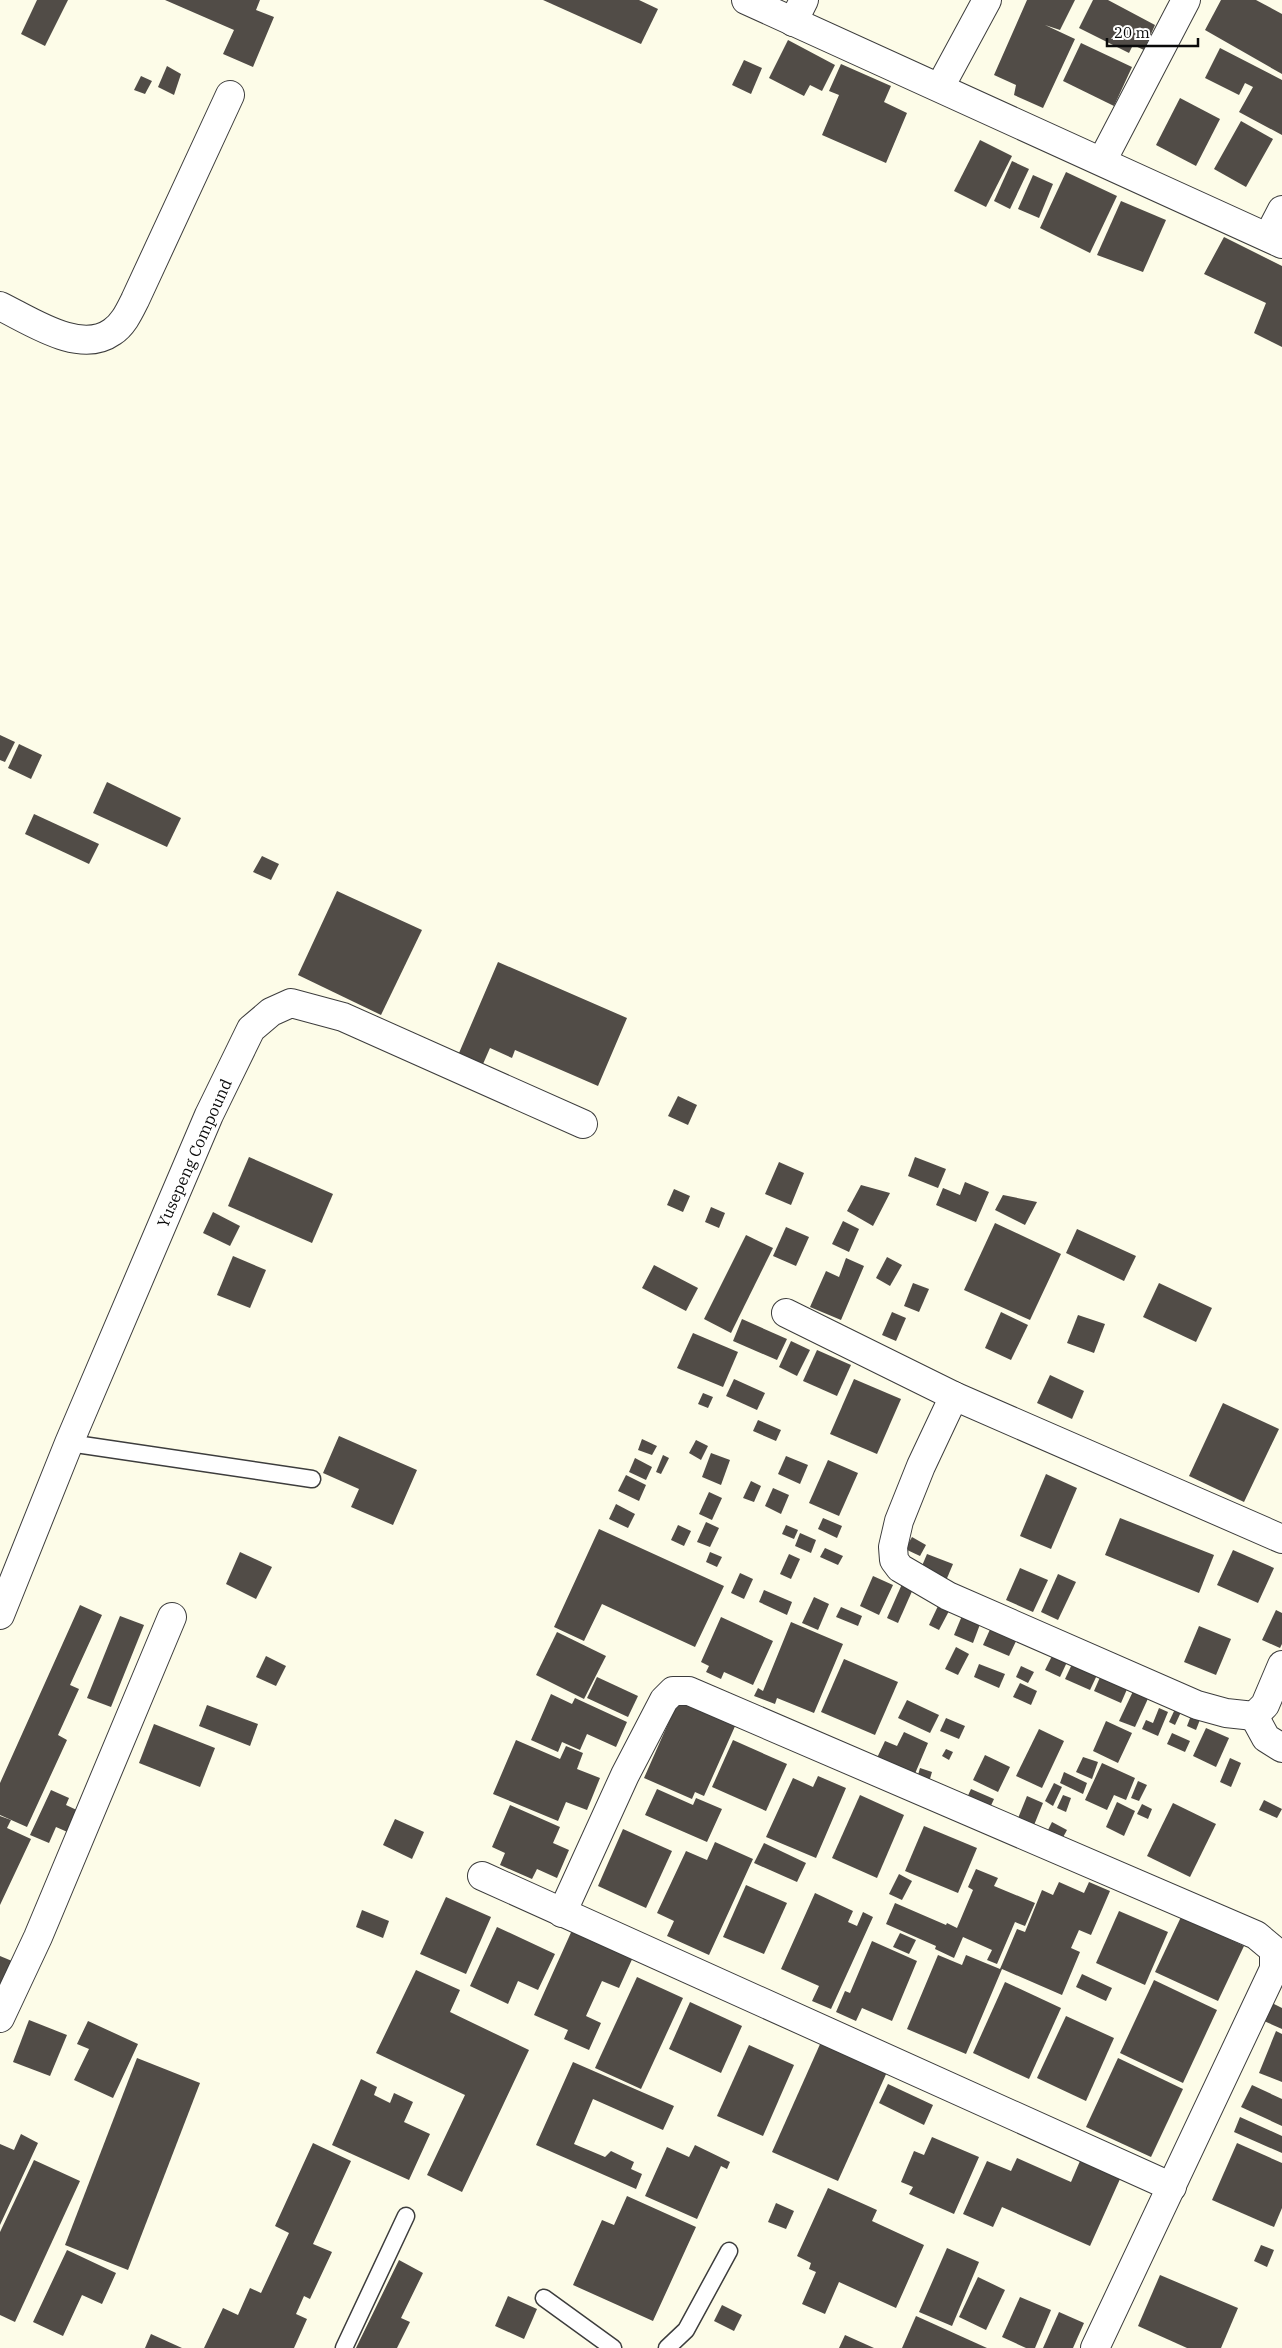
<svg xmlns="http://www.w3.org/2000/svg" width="1282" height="2348" font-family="'IBM Plex Serif',serif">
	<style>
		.building { fill: #514c47 }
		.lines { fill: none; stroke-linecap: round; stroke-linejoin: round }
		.service-casing { stroke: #3d3d3d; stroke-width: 19 }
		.minor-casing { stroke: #3d3d3d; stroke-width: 30 }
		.service { stroke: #fff; stroke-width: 16 }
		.minor { stroke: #fff; stroke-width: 28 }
		.labels { text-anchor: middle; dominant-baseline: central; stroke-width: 5; stroke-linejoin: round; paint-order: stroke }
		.street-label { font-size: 16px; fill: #0a0a0a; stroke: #fff }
	</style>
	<rect width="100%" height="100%" fill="#fdfce8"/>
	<g class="building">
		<path d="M37 0H68L45 46 21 34Z"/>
		<path d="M165 0H260L256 10 274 17 253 67 223 54 234 30Z"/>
		<path d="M543 0H639L658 9 641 44Z"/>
		<path d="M1027 0H1075L1060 30 1045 25 1075 39 1043 108 1014 95 1016 85 994 75Z"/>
		<path d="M1093 0H1108L1155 25 1144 50 1133 45 1129 53 1079 28Z"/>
		<path d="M1221 0H1256L1282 14V74L1205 30Z"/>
		<path d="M788 40 835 65 822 91 810 85 804 96 769 78Z"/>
		<path d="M1081 43 1132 67 1114 106 1063 81Z"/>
		<path d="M1220 48 1282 80V135L1239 112 1253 87 1245 83 1239 95 1205 78Z"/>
		<path d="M744 60 762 68 751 94 732 85Z"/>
		<path d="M841 64 891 86 884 102 907 113 886 163 822 135 839 95 829 91Z"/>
		<path d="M167 66 181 74 174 95 158 87Z"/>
		<path d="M141 76 152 81 145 94 134 90Z"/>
		<path d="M1180 98 1220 119 1196 166 1156 145Z"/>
		<path d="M1241 121 1273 139 1246 187 1214 169Z"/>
		<path d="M980 140 1012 156 986 207 954 191Z"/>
		<path d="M1012 161 1029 169 1010 209 994 201Z"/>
		<path d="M1066 172 1117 196 1090 253 1040 228Z"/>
		<path d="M1033 175 1053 184 1039 218 1018 209Z"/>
		<path d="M1121 201 1166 220 1143 272 1097 255Z"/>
		<path d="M1224 237 1282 266V347L1254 333 1266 303 1204 274Z"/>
		<path d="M0 735 15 742 5 762 0 760Z"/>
		<path d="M19 744 42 755 31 779 8 768Z"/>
		<path d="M107 782 181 818 167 847 93 813Z"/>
		<path d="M34 814 99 844 89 864 25 834Z"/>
		<path d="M262 856 279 864 271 880 253 872Z"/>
		<path d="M337 891 422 930 381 1015 298 975Z"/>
		<path d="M498 962 627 1018 598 1086 515 1050 512 1058 490 1048 483 1064 459 1053Z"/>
		<path d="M678 1096 697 1105 688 1125 668 1116Z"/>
		<path d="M249 1157 333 1194 312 1243 228 1206Z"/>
		<path d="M915 1157 946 1169 938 1188 908 1176Z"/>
		<path d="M779 1162 804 1173 791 1205 765 1194Z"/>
		<path d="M965 1182 989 1192 976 1222 936 1205 943 1188 960 1195Z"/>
		<path d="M861 1185 890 1193 873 1226 847 1211Z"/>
		<path d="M674 1189 690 1196 683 1212 667 1205Z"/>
		<path d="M1003 1195 1037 1202 1025 1225 995 1210Z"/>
		<path d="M711 1207 725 1213 719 1228 705 1222Z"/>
		<path d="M213 1212 240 1226 230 1246 203 1233Z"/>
		<path d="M843 1221 859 1229 849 1252 832 1244Z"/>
		<path d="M995 1223 1061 1254 1030 1320 964 1290Z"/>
		<path d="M786 1227 809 1237 796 1266 773 1256Z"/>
		<path d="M1077 1229 1136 1256 1124 1281 1066 1253Z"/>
		<path d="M746 1235 773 1248 731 1333 704 1319Z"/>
		<path d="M233 1256 266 1270 250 1308 217 1295Z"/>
		<path d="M887 1257 902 1265 890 1286 876 1278Z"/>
		<path d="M846 1258 864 1266 841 1320 810 1307 826 1271 839 1277Z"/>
		<path d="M654 1265 698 1288 686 1311 642 1288Z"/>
		<path d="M913 1283 929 1289 919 1312 904 1306Z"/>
		<path d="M1159 1283 1212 1308 1196 1342 1143 1317Z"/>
		<path d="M892 1312 906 1318 896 1341 882 1335Z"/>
		<path d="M1001 1312 1028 1325 1011 1360 985 1348Z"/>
		<path d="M1078 1315 1105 1324 1094 1353 1067 1343Z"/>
		<path d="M742 1319 787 1339 777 1360 733 1341Z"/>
		<path d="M693 1333 738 1352 723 1387 677 1368Z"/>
		<path d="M791 1341 810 1350 797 1376 779 1367Z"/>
		<path d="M817 1350 851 1365 837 1396 803 1381Z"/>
		<path d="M1050 1375 1084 1391 1072 1419 1037 1403Z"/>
		<path d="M734 1379 765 1393 757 1410 726 1396Z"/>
		<path d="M854 1379 901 1399 877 1454 830 1434Z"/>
		<path d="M703 1393 713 1397 708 1408 698 1404Z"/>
		<path d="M1223 1403 1279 1429 1244 1502 1189 1476Z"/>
		<path d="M758 1420 781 1430 776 1441 753 1431Z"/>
		<path d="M339 1436 417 1470 393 1525 351 1507 359 1489 323 1473Z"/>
		<path d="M642 1439 657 1446 652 1455 638 1450Z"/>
		<path d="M696 1440 708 1446 701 1460 689 1453Z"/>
		<path d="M711 1453 730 1460 721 1485 702 1477Z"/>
		<path d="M663 1455 669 1458 661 1474 656 1472Z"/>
		<path d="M786 1456 808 1465 800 1484 778 1474Z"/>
		<path d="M635 1458 652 1467 646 1480 629 1472Z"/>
		<path d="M828 1460 858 1473 839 1516 809 1503Z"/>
		<path d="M1046 1474 1077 1488 1051 1549 1020 1536Z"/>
		<path d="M626 1475 646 1485 639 1501 618 1491Z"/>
		<path d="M751 1481 761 1486 754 1502 743 1498Z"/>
		<path d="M773 1488 789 1495 781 1514 765 1506Z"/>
		<path d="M709 1492 722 1498 712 1520 699 1514Z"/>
		<path d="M616 1504 635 1514 628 1528 609 1519Z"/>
		<path d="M823 1518 842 1526 837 1538 818 1529Z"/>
		<path d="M1120 1518 1214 1555 1199 1593 1105 1555Z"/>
		<path d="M706 1522 719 1528 710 1547 697 1542Z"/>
		<path d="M678 1525 691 1531 684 1546 671 1540Z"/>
		<path d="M786 1525 798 1530 794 1539 782 1534Z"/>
		<path d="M599 1529 724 1586 695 1647 602 1604 584 1641 554 1627Z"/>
		<path d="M800 1533 816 1540 811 1553 795 1546Z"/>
		<path d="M912 1537 926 1545 920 1556 905 1549Z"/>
		<path d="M825 1548 843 1556 838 1565 820 1557Z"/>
		<path d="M1233 1550 1274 1568 1258 1603 1217 1585Z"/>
		<path d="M240 1552 272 1567 256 1599 226 1584Z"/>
		<path d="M710 1552 722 1557 717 1567 706 1562Z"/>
		<path d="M789 1554 800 1559 791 1579 780 1574Z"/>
		<path d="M927 1554 953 1564 945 1583 919 1573Z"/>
		<path d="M1020 1568 1048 1580 1033 1612 1006 1600Z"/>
		<path d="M740 1573 753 1579 744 1599 731 1593Z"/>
		<path d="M1058 1574 1076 1582 1058 1620 1041 1612Z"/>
		<path d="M873 1576 893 1585 879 1615 860 1606Z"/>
		<path d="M902 1584 913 1589 898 1623 887 1618Z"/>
		<path d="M764 1590 792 1602 787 1615 759 1602Z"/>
		<path d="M814 1597 829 1604 818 1630 802 1623Z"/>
		<path d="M80 1605 102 1615 70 1685 79 1689 58 1735 67 1740 27 1827 0 1815V1783Z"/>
		<path d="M938 1606 949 1611 939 1630 929 1625Z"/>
		<path d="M841 1607 862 1616 858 1626 836 1617Z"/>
		<path d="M1276 1610 1282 1613V1644L1280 1648 1262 1640Z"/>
		<path d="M964 1611 982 1619 973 1643 954 1635Z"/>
		<path d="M120 1616 144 1625 111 1707 87 1698Z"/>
		<path d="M721 1617 773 1641 753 1685 724 1672 721 1679 706 1672 709 1666 701 1662Z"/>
		<path d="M791 1622 843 1644 814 1713 777 1698 775 1704 754 1696 758 1688 763 1691Z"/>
		<path d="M992 1625 1018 1637 1009 1656 983 1645Z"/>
		<path d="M1199 1626 1231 1639 1216 1675 1184 1662Z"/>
		<path d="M557 1632 606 1656 584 1699 536 1675Z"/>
		<path d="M956 1647 969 1654 958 1675 945 1669Z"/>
		<path d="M1053 1654 1068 1660 1060 1677 1045 1670Z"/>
		<path d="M266 1656 286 1666 276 1686 256 1677Z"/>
		<path d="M844 1659 898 1682 875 1735 821 1712Z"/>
		<path d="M1073 1662 1098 1673 1090 1690 1065 1679Z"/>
		<path d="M979 1664 1005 1674 999 1688 974 1677Z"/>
		<path d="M1021 1666 1034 1672 1028 1683 1016 1677Z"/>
		<path d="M1101 1675 1128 1687 1121 1703 1094 1691Z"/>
		<path d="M597 1677 638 1696 628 1717 587 1698Z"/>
		<path d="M1020 1683 1037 1691 1031 1705 1013 1697Z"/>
		<path d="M1136 1685 1151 1692 1135 1727 1119 1721Z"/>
		<path d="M551 1694 572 1704 575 1698 627 1722 616 1747 587 1734 580 1750 562 1742 558 1752 531 1740Z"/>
		<path d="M679 1699 736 1724 704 1796 695 1792 692 1799 644 1778Z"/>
		<path d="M907 1700 939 1715 930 1733 898 1718Z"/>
		<path d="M207 1705 258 1724 250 1746 199 1726Z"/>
		<path d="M1159 1708 1168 1712 1158 1736 1142 1729 1146 1720 1153 1723Z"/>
		<path d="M1175 1709 1181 1712 1175 1725 1169 1722Z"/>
		<path d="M1192 1713 1201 1717 1196 1730 1187 1726Z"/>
		<path d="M946 1718 965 1726 959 1739 940 1731Z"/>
		<path d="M1106 1721 1132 1733 1118 1763 1093 1751Z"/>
		<path d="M154 1724 215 1748 200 1787 139 1763Z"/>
		<path d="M1206 1728 1229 1738 1216 1767 1193 1756Z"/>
		<path d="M1039 1729 1064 1741 1042 1788 1016 1776Z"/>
		<path d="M904 1732 928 1743 914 1776 876 1760 885 1741 897 1746Z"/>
		<path d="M1172 1733 1190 1741 1185 1752 1167 1744Z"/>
		<path d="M516 1740 560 1759 566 1746 583 1753 577 1769 600 1778 587 1810 566 1802 558 1821 493 1794Z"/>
		<path d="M733 1740 787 1764 766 1811 712 1787Z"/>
		<path d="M946 1749 953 1752 949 1760 942 1756Z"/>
		<path d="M985 1755 1010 1767 998 1792 973 1780Z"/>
		<path d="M1083 1757 1098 1762 1092 1779 1076 1772Z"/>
		<path d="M1230 1758 1241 1763 1231 1787 1220 1782Z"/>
		<path d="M1102 1763 1135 1778 1126 1800 1114 1795 1107 1810 1085 1800Z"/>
		<path d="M920 1768 932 1772 929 1782 917 1778Z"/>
		<path d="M1064 1772 1087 1783 1083 1794 1060 1783Z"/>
		<path d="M818 1776 846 1788 816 1858 766 1837 793 1778 813 1787Z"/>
		<path d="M1138 1781 1147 1785 1139 1801 1131 1798Z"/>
		<path d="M1054 1783 1062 1787 1053 1806 1045 1801Z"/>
		<path d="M657 1789 693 1805 696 1798 722 1809 707 1842 645 1815Z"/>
		<path d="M971 1789 994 1799 988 1812 965 1802Z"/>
		<path d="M51 1790 69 1798 66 1805 81 1812 72 1834 56 1827 49 1843 30 1835Z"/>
		<path d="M860 1795 904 1815 877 1878 832 1858Z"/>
		<path d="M1063 1795 1071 1798 1066 1812 1057 1808Z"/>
		<path d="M1027 1796 1043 1803 1032 1830 1016 1823Z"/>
		<path d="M1264 1800 1282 1809 1277 1818 1259 1810Z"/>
		<path d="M1117 1802 1135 1811 1124 1836 1106 1827Z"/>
		<path d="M1173 1803 1216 1824 1190 1877 1147 1856Z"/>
		<path d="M1142 1804 1152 1809 1148 1819 1137 1814Z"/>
		<path d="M510 1805 560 1827 553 1843 569 1850 557 1878 537 1869 532 1879 500 1865 505 1853 492 1847Z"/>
		<path d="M0 1816 11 1820 7 1828 31 1839 0 1905Z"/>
		<path d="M395 1819 424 1832 412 1859 383 1845Z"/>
		<path d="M1052 1822 1067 1830 1061 1841 1046 1834Z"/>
		<path d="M924 1826 977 1848 958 1893 905 1871Z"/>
		<path d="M623 1829 672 1851 646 1908 598 1886Z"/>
		<path d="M715 1842 753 1859 709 1955 667 1936 674 1921 657 1913 686 1851 707 1860Z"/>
		<path d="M764 1843 806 1863 797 1882 754 1863Z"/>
		<path d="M976 1869 998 1878 994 1886 1035 1903 1025 1926 1015 1922 997 1964 987 1960 992 1950 963 1937 954 1958 935 1949 936 1946 886 1924 895 1903 946 1925 947 1923 957 1928 973 1890 968 1887Z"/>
		<path d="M899 1874 912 1881 902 1900 889 1894Z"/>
		<path d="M1059 1882 1084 1893 1089 1882 1110 1891 1091 1935 1079 1930 1071 1948 1080 1952 1062 1995 1002 1969 966 2054 907 2029 938 1955 962 1965 966 1955 1000 1969 1017 1929 1025 1932 1042 1890 1053 1895Z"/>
		<path d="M746 1885 787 1903 764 1954 723 1937Z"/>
		<path d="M815 1893 853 1911 848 1922 857 1926 863 1912 873 1917 831 2009 812 2001 819 1986 781 1969Z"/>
		<path d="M446 1897 491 1917 466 1974 420 1954Z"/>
		<path d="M362 1910 389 1921 383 1938 356 1927Z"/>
		<path d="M1119 1911 1168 1932 1145 1985 1096 1963Z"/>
		<path d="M1181 1917 1244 1946 1218 2001 1155 1972Z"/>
		<path d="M497 1927 555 1954 538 1990 518 1981 508 2004 470 1986Z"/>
		<path d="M573 1928 634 1955 619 1988 602 1981 586 2016 601 2023 589 2050 564 2039 568 2030 534 2015Z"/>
		<path d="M900 1933 916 1940 909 1954 893 1947Z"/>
		<path d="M872 1941 917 1961 892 2021 862 2008 856 2021 836 2012 845 1991 850 1993Z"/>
		<path d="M0 1956 12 1961 0 2011Z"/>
		<path d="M416 1970 460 1990 450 2012 529 2050 462 2192 427 2175 465 2095 376 2053Z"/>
		<path d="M1082 1974 1112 1988 1106 2001 1076 1987Z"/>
		<path d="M637 1977 683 1998 641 2089 595 2068Z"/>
		<path d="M1154 1980 1217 2010 1183 2083 1120 2053Z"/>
		<path d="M1005 1982 1061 2008 1029 2079 973 2053Z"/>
		<path d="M690 2002 742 2026 721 2073 669 2049Z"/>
		<path d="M1272 2003 1282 2008V2029L1264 2021Z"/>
		<path d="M1066 2016 1114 2038 1086 2101 1037 2078Z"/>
		<path d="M29 2020 67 2035 50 2076 13 2062Z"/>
		<path d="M88 2021 138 2044 113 2098 74 2080 89 2049 77 2044Z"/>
		<path d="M1276 2031 1282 2034V2082L1259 2073Z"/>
		<path d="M821 2042 887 2072 838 2181 772 2152Z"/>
		<path d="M749 2045 794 2065 763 2136 717 2116Z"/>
		<path d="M137 2058 200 2083 128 2270 65 2245Z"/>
		<path d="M1118 2058 1183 2089 1151 2157 1086 2127Z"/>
		<path d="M573 2062 674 2106 663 2130 593 2099 574 2144 605 2157 611 2151 634 2162 631 2169 642 2174 636 2189 536 2145Z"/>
		<path d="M361 2079 377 2087 374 2095 390 2103 394 2093 413 2102 404 2122 430 2134 409 2180 332 2145Z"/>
		<path d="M888 2084 933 2105 924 2125 879 2103Z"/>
		<path d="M1252 2085 1282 2099V2126L1241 2107Z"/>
		<path d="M1240 2117 1282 2136V2153L1234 2132Z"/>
		<path d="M21 2134 38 2143 0 2225V2144L14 2150Z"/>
		<path d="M932 2137 979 2157 954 2214 909 2194 913 2187 901 2182 914 2151 924 2155Z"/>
		<path d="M313 2143 351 2161 313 2244 332 2252 310 2299 304 2296 296 2314 307 2319 294 2348H204L223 2308 238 2315 250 2288 261 2293 289 2233 275 2226Z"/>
		<path d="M1237 2143 1282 2163V2208L1274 2227 1212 2200Z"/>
		<path d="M695 2145 730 2162 727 2169 721 2166 697 2219 645 2196 667 2147 689 2157Z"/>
		<path d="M1017 2158 1071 2182 1080 2161 1120 2179 1090 2246 1002 2207 993 2227 963 2214 987 2161 1011 2171Z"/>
		<path d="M34 2160 80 2181 15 2322 0 2315V2232Z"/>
		<path d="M828 2188 877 2210 872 2221 924 2245 896 2308 839 2282 825 2314 802 2304 816 2272 809 2269 811 2263 797 2256Z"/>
		<path d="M627 2196 696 2227 653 2321 573 2285 602 2220 614 2225Z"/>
		<path d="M776 2203 794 2211 786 2229 768 2222Z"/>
		<path d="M1261 2245 1274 2250 1267 2267 1254 2261Z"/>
		<path d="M947 2248 979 2262 952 2326 919 2312Z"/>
		<path d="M67 2250 116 2273 102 2304 82 2295 63 2336 33 2322Z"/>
		<path d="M399 2260 423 2273 401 2318 410 2322 397 2348H356Z"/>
		<path d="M1160 2275 1238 2308 1221 2348H1187L1138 2326Z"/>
		<path d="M978 2277 1005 2290 986 2330 959 2317Z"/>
		<path d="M508 2296 537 2309 524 2339 495 2326Z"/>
		<path d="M1020 2297 1051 2310 1035 2348H1026L1002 2337Z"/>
		<path d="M722 2305 742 2315 734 2331 714 2321Z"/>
		<path d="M1059 2312 1084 2323 1073 2348H1043Z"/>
		<path d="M916 2316 987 2348H902Z"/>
		<path d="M151 2334 182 2348H145Z"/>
		<path d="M845 2335 874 2348H839Z"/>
	</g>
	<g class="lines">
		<defs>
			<g id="service">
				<path d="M69 1443 312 1479"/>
				<path d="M544 2298 613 2348"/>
				<path d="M344 2348 406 2216"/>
				<path d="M667 2348 686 2330 729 2251"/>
			</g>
			<g id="minor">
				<path d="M746 0 1282 244"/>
				<path d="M793 22 804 0"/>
				<path d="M940 87 987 0"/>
				<path d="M1102 161 1186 0"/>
				<path d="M1268 237 1282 210"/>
				<path d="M0 306C31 321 80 355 112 332 123 325 129 312 135 300L230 95"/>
				<path d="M786 1313 954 1396 1282 1539"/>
				<path d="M954 1396 921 1466 899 1521 893 1547 894 1560 900 1568 948 1596 1197 1705 1226 1713 1254 1716 1265 1705 1282 1665"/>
				<path d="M0 1615 69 1443 209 1115 251 1029 271 1012 291 1003 343 1017 583 1124"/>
				<path d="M1254 1716 1266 1738 1282 1748"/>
				<path d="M482 1876 1172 2187"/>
				<path d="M562 1913 625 1775 664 1700 673 1691H689L1256 1935 1274 1950V1969L1095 2348"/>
				<path d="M0 2018 38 1937 172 1617"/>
			</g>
		</defs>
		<use href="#service" class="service-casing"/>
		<use href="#minor" class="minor-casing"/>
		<use href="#service" class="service"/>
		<use href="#minor" class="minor"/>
	</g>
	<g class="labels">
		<g class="street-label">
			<text transform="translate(194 1153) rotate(-66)">Yusepeng Compound</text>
		</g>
	</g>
	<path d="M1107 38v8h91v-8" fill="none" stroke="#0a0a0a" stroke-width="2.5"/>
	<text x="1114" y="38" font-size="15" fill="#0a0a0a" stroke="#ffffff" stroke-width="4" paint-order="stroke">20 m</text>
</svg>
